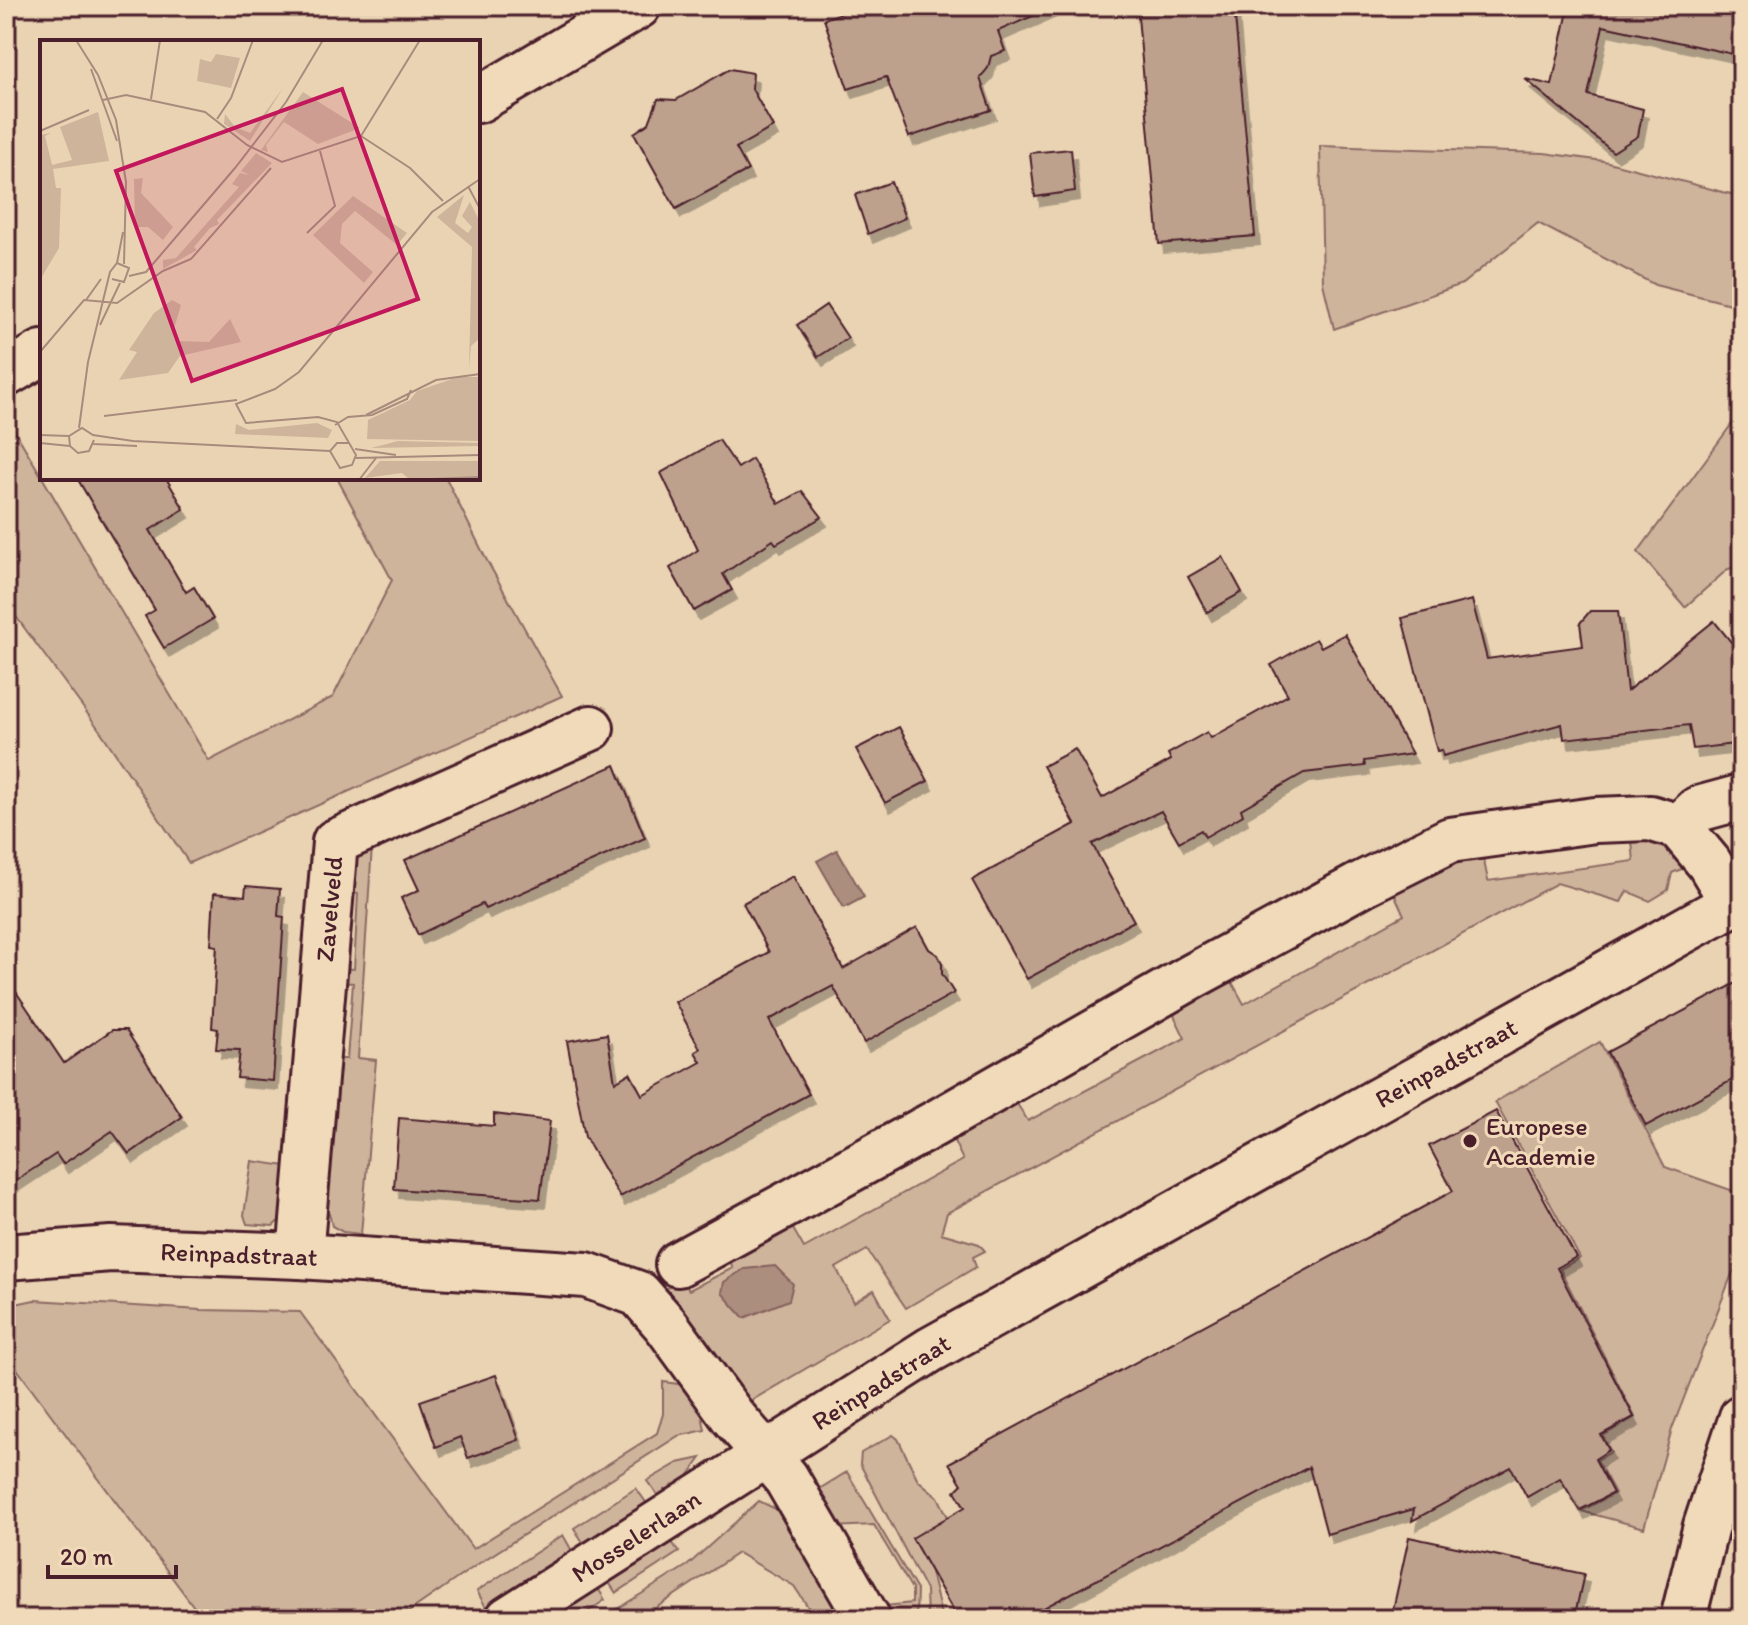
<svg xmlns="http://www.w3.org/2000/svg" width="1748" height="1625" font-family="Itim,sans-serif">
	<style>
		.green { fill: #cfb49c; stroke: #8c6a64; stroke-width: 2 }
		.water { fill: #ac8e7f; stroke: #85625d; stroke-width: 2 }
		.building { fill: #bda18d; stroke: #4a1f2b; stroke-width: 2; filter: url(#shadow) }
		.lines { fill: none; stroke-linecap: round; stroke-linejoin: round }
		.minor-casing { stroke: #4a1f2b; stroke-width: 50 }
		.major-casing { stroke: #4a1f2b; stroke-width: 50 }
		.minor { stroke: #f0dab9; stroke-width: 44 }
		.major { stroke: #f0dab9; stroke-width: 44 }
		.poi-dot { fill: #4a1f2b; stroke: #f0dab9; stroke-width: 3 }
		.labels { text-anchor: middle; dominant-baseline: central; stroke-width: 6; stroke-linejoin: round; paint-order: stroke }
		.street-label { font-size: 26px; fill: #4a1f2b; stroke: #f0dab9 }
		.poi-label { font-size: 26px; fill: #4a1f2b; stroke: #f0dab9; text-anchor: start }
		.inset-river { fill: none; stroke: #ac8e7f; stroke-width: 4 }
		.inset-road { fill: none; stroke: #a98b7d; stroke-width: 2 }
		.view { fill: #c2185b; fill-opacity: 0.15; stroke: #c2185b; stroke-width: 4 }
		.inset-edge { fill: none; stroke: #4a1f2b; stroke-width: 4 }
	</style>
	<defs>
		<filter id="shadow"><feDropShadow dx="5" dy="9" stdDeviation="0" flood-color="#0004"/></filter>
	</defs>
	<rect width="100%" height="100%" fill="#e9d3b3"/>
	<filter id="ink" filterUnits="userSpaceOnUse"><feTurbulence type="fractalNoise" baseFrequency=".0125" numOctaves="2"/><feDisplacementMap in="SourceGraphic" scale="16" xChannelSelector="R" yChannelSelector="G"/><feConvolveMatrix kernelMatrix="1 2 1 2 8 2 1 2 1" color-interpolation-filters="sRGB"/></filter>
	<g filter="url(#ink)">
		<g class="green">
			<path d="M1320 146 1544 153 1604 161 1742 197V307L1655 285 1538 223 1462 284 1334 329 1323 283Z"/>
			<path d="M1742 410V566L1728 569 1685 607 1638 552Z"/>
			<path d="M9 421 209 761 333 697 392 580 337 478H446L485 557 562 696 189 863 101 732 6 603V423Z"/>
			<path d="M1631 831 1670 842 1684 868 1672 873 1668 890 1650 901 1627 891 1621 902 1557 883 947 1213 941 1233 979 1244 985 1251 973 1257 976 1267 906 1308 867 1250 836 1268 854 1302 874 1290 890 1319 749 1402 659 1293 682 1279 689 1290 733 1268 727 1254 788 1220 804 1248 963 1160 950 1133 1012 1096 1028 1121 1185 1038 1171 1009 1228 975 1244 1004 1404 915 1391 887 1433 867 1482 851 1488 881 1634 861Z"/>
			<path d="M372 846 358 1058 376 1060 361 1234 343 1232 332 1226 329 1213 322 1212 334 1059H347L353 983 339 982 340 968 354 969 358 894 344 891V881L358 852Z"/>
			<path d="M1600 1042 1665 1167 1742 1194V1248L1672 1429 1644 1528 1581 1511 1615 1493 1597 1460 1611 1452 1603 1436 1635 1417 1560 1269 1580 1258 1495 1102Z"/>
			<path d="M252 1161 293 1167 282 1218 273 1226 247 1224 244 1215Z"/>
			<path d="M34 1300 201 1310 300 1312 473 1549 657 1433 663 1414V1382L686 1385 701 1410 705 1430 678 1436 481 1562 398 1619H203L6 1354V1306Z"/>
			<path d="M893 1435 898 1439 918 1480 938 1497 948 1517 931 1572 942 1619H927L926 1590 860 1464 861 1453Z"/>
			<path d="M701 1458 688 1476 658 1496 647 1481 678 1463Z"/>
			<path d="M847 1472 917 1590 916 1619H883L875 1607 912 1603V1589L874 1525 832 1527 818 1496 821 1488Z"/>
			<path d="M636 1488 647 1504 584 1544 574 1528Z"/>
			<path d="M759 1501 780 1511 797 1524 851 1619H816L794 1586 738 1553 639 1619H601L688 1565Z"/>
			<path d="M563 1535 572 1551 487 1609 477 1591Z"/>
			<path d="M669 1538 679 1552 616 1593 606 1578Z"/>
			<path d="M596 1585 605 1600 577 1619H552L550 1616Z"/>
		</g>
		<g class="water">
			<path d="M837 850 864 897 844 908 817 861Z"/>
			<path d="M775 1266 793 1284 789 1300 744 1318 722 1293 724 1282 744 1269Z"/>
		</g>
		<g class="building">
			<path d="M861 6H1056L998 31 1005 51 991 56 988 68 980 78 991 110 909 137 886 77 848 89 824 19Z"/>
			<path d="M1137 6H1234L1255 236 1159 244Z"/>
			<path d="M1569 6H1742V56L1603 26 1588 95 1643 109 1638 136 1613 152 1525 79 1552 85Z"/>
			<path d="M730 69 753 73 752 89 773 127 736 148 748 170 676 209 634 133 649 123 658 99 676 100Z"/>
			<path d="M1071 149 1075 191 1035 197 1030 153Z"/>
			<path d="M891 182 905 218 868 234 855 195Z"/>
			<path d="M826 305 848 338 818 357 797 325Z"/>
			<path d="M719 440 738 468 752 459 779 504 802 491 822 517 776 544 773 540 723 574 732 590 694 611 670 568 698 550 661 473Z"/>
			<path d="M77 478H166L184 509 150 530 186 592 194 587 213 619 164 648 145 616 155 610Z"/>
			<path d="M1223 557 1242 592 1207 612 1188 577Z"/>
			<path d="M1472 600 1487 659 1583 646 1580 623 1590 611H1618L1627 691 1714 621 1731 642 1742 641V743L1693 749 1689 725 1564 739 1562 724 1443 756 1442 750 1437 751 1402 618Z"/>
			<path d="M1345 634 1412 754 1364 761 1365 766 1304 773 1241 809 1243 815 1205 837 1201 830 1179 842 1161 811 1092 844 1134 921 1027 979 972 880 1075 824 1043 766 1075 749 1102 798 1171 760 1168 754 1207 732 1211 738 1288 695 1271 665 1316 639 1321 647Z"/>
			<path d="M899 727 928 781 885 803 856 749Z"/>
			<path d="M615 765 645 838 485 909 482 904 418 935 401 898 419 890 405 860Z"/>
			<path d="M793 876 843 969 917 927 929 949 938 955 942 963V974L954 993 864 1043 833 986 769 1020 809 1094 620 1197 585 1137 567 1041 607 1034 615 1082 630 1073 642 1095 701 1062 695 1052 700 1049 675 1002 769 952 743 903Z"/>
			<path d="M246 886 280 889 278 916 284 917 273 1081 237 1078 240 1050 216 1049 218 1029 212 1028 217 946 211 945 214 893 245 896Z"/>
			<path d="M6 977 64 1063 112 1030H126L182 1117 129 1154 112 1131 63 1164 56 1154 6 1187Z"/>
			<path d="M1742 980V1075L1646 1126 1607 1052Z"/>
			<path d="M1496 1111 1576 1257 1557 1268 1634 1417 1601 1435 1609 1450 1595 1459 1613 1493 1580 1510 1560 1478 1527 1497 1511 1467 1412 1521 1414 1509 1327 1534 1309 1467 1023 1619H958L912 1538 965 1507 955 1491 962 1484 949 1463 1453 1191 1429 1146Z"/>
			<path d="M494 1114 550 1121 540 1199 394 1189 399 1118 494 1126Z"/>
			<path d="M496 1375 519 1440 468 1458 460 1437 436 1447 420 1401Z"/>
			<path d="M1409 1537 1584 1574 1574 1619H1391Z"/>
		</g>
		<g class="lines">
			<defs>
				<g id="minor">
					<path d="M1679 827 1698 809 1742 797"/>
					<path d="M300 1256 335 842 591 728"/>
					<path d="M6 1257 111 1249 300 1256 586 1275 639 1294 666 1325 733 1417 786 1478 868 1619"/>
					<path d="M678 1264 934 1124 1193 976 1362 884 1450 840 1595 820 1650 818 1679 827 1709 863 1733 903"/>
					<path d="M508 1619 930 1350 1742 898"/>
					<path d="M1683 1619 1706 1526 1742 1417"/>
				</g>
				<g id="major">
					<path d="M478 100 638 6"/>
					<path d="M6 374 42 353"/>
				</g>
			</defs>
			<use href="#minor" class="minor-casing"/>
			<use href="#major" class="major-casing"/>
			<use href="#minor" class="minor"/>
			<use href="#major" class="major"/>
		</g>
	</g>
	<circle class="poi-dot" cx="1470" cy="1141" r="8"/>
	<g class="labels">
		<g class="street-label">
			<text transform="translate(329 909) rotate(-85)">Zavelveld</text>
			<text transform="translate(1446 1063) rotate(-29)">Reinpadstraat</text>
			<text transform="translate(239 1254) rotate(2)">Reinpadstraat</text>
			<text transform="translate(881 1382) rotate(-32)">Reinpadstraat</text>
			<text transform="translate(636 1536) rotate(-33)">Mosselerlaan</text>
		</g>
		<g class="poi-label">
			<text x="1486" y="1126">Europese<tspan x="1486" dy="30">Academie</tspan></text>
		</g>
	</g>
	<g transform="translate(40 40)">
		<rect width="440" height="440" fill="#e9d3b3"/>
		<path d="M176 14 200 18 191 48 157 41 160 19 171 22ZM243 48 210 101 184 84 185 74 195 87 210 93ZM263 52 320 88 278 104 244 82 226 105 228 112 221 110ZM58 72 69 121 13 129 16 148H21L19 208 0 240V95L11 93 5 96 12 125 32 120 20 87ZM216 113 232 123 177 180 179 184 170 188 154 207 157 210 123 229V220L136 218 199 147 192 144 200 133 210 135 201 131ZM103 138 101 153 133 187 123 200 108 187H95L94 139ZM424 155 415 183 428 193 432 187 422 176 430 162 440 182 439 299 431 306 429 328 432 207 397 177ZM313 156 367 193 357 205 315 171 302 184 300 203 333 232 324 243 273 195ZM132 260 141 265 133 292 136 301 169 302 190 279 201 302 140 316 128 333 79 340 97 312 89 310 114 273ZM418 337H440V401L327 399 328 380 370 360 377 351ZM277 383 292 390 288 398 195 394 196 384 209 390ZM358 401 440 403V406L331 408ZM340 421H440V440H354L369 439 362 433 325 438Z" fill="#cfb49c"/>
		<path class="inset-river" d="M390 440 440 438"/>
		<path class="inset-road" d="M36 0 58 35 76 80 86 142 84 224M51 29 77 101M111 59 120 0M63 60 86 55 165 72 207 105 242 122 321 96 380 0M177 79 191 58 213 0M0 91 49 70M321 96 370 128 403 161M428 146 440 169M267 193 295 166 280 111M77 223 83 192M89 236 106 232 195 128 246 62 283 0M46 260 61 239M60 285 80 243M0 312 44 260 77 263 123 231 151 219 231 128M326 375 396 340 440 334M64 376 197 360M295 385 308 377 332 375 367 359 371 350M39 388 48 322 70 232 77 223 89 228 84 242 72 239M0 395 29 396 42 388 53 395 93 401 290 411M29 396 30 406 38 413 49 411 54 400M0 403 30 406M309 403H297L290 411 300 428 312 425 316 415 297 382 278 377 206 383 196 364 235 349 259 332 392 172 440 139M53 404 97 406M315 409 356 415M316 418 440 415M319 440 336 418"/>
		<path class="view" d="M302 49 378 259 152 341 76 131Z"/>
		<rect width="440" height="440" class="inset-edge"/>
	</g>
	<rect width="1748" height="1625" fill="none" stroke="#f0dab9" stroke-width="32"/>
	<rect x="16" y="16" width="1716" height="1593" fill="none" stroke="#4a1f2b" stroke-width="3" filter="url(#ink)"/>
	<path d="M48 1565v12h128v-12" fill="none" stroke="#4a1f2b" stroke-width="4"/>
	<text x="60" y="1565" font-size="24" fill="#4a1f2b" stroke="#f0dab9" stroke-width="6" paint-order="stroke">20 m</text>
</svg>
